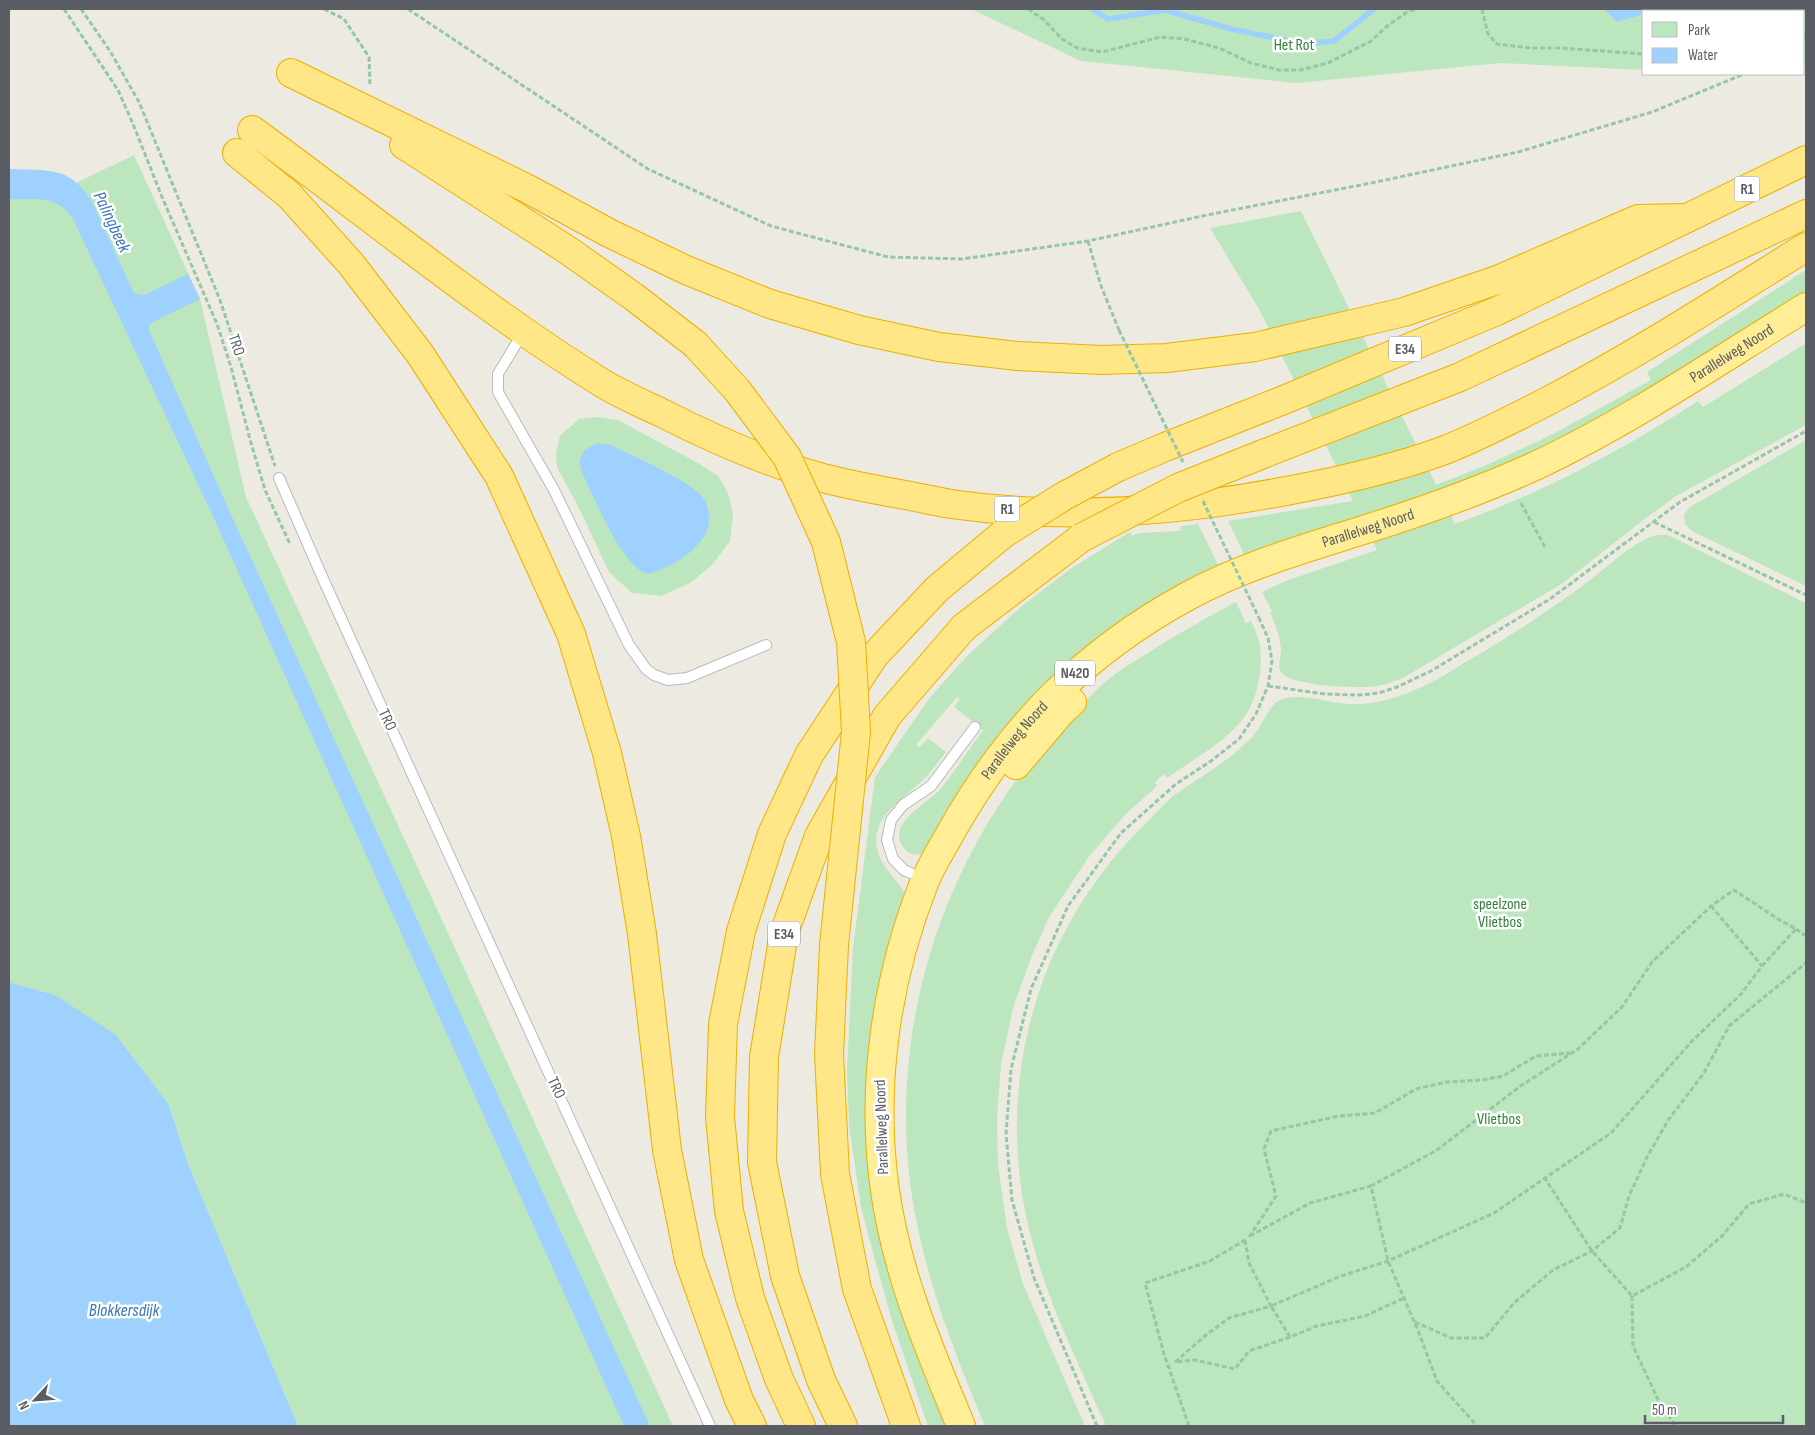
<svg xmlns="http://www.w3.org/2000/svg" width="1815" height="1435" font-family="'Sofia Sans Condensed',sans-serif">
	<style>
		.green { fill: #bce6be }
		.water { fill: #9fd1ff }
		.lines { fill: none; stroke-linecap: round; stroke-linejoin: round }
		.stream { stroke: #9fd1ff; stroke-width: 5.5 }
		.service-casing { stroke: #b7b9be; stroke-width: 12 }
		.trunk-casing { stroke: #eeaf00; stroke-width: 30 }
		.motorway-casing { stroke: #eeaf00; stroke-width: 30 }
		.path { stroke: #95c7a6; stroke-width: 3; stroke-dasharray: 5 2.5; stroke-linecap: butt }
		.service { stroke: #fff; stroke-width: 10 }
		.trunk { stroke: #ffee95; stroke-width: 28 }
		.motorway { stroke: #ffe686; stroke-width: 28 }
		.motorway-bridge-casing { stroke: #eeaf00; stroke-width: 30; stroke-linecap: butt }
		.path-bridge { stroke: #95c7a6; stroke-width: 3; stroke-dasharray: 5 2.5; stroke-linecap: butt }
		.motorway-bridge { stroke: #ffe686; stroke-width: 28 }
		.labels { text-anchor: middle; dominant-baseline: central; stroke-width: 5; stroke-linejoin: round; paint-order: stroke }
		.shield { fill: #fff; stroke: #8c8e92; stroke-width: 1 }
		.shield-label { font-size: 15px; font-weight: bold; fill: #5a5d63 }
		.park-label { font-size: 16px; fill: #318239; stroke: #fff }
		.street-label { font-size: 16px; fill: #5a5d63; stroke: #fff }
		.water-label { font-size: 18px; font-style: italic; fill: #3d75bc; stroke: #fff }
	</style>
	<rect width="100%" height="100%" fill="#edebe1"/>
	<g class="green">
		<path d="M971 9H1806V64H1804V11H1644V70L1501 63 1297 83 1081 61Z"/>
		<path d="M134 155 200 299 246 497 454 946 673 1426H298L188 1164 169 1105 55 995 9 982V185L74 184Z"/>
		<path d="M1301 211 1436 485 1491 463 1553 434 1651 380 1647 372 1806 270V294L1597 426 1442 497 1455 524C1542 493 1621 451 1698 401L1703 407 1806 343V425L1676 496 1646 518 1563 583 1403 678C1394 681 1386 685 1377 686 1361 689 1288 686 1281 672 1277 665 1281 657 1281 649 1280 636 1275 624 1270 612L1272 611 1262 592 1288 580 1377 550 1362 521 1247 560 1228 521 1353 501 1259 309 1210 228Z"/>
		<path d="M596 417 618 420 698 463 718 476 728 493 733 515 730 541 712 565 690 583 661 596 632 593 609 572 581 512 557 467 556 453 560 436 579 419Z"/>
		<path d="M1806 440V586L1692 531 1685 524 1684 515 1690 507Z"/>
		<path d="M1198 524 1221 571 1164 600 924 854C916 855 909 855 904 848 884 823 930 803 942 787 957 768 970 748 983 730L954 707 960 699 957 697 916 745 920 747 928 738 946 752C939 761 932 771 924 779 905 799 868 816 878 852 883 870 900 881 907 898L871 1108 951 1426H928L893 1324 875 1260 861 1207 849 1125 847 1069 853 948 875 777 930 697 969 654 1022 606 1073 567 1130 532 1132 536 1139 533 1180 531 1181 526Z"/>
		<path d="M1657 535H1667L1676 539 1806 603V1426H1106C1079 1365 1048 1303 1031 1237 992 1087 1035 931 1146 823 1155 814 1164 804 1173 796 1186 786 1202 777 1215 768 1229 758 1243 747 1254 735 1262 725 1270 704 1280 700 1299 692 1329 703 1349 704 1379 706 1408 694 1434 681 1449 673 1463 663 1478 655 1516 632 1553 608 1589 581 1609 566 1633 541 1657 535Z"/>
		<path d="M1236 602 1246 623 1251 621C1261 641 1262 651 1260 673 1258 688 1254 703 1245 716 1229 740 1191 761 1167 778L1164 774 1155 782 1157 786 1126 814 1090 855 1049 917 1031 958 1013 1008 1001 1065 997 1118 998 1165 1007 1228 1023 1284 1085 1426H985C958 1361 931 1294 917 1224 880 1046 938 856 1062 725 1079 707 1096 689 1115 674 1124 667 1134 662 1143 656 1174 636 1204 619 1236 602Z"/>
	</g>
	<g class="water">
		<path d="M1604 9H1691L1689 11H1644V14L1617 22Z"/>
		<path d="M9 169C46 171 69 165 91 200L134 293 144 295 188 274 200 299 153 322 149 326V330L228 508 650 1426H624L211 512 72 217C55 194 34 200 9 199Z"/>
		<path d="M597 443 611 445C634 457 691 480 705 500 707 503 707 507 708 510 715 537 686 559 664 568 657 571 650 576 643 572 618 558 595 499 582 473L579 460 585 450Z"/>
		<path d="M9 982 55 995 116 1035 169 1105 188 1164 298 1426H9Z"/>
	</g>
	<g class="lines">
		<path class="stream" d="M1092 9 1108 19 1165 10 1231 29 1304 44 1334 41 1374 9"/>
		<defs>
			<g id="service">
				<path d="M524 331 498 374V392L554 490 629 645 646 669 654 675 668 680 687 678 766 645"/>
				<path d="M279 478 324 581 710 1426"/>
				<path d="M924 879 904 870 893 859 887 840 891 820 903 805 931 786 975 727"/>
			</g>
			<g id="trunk">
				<path d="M1016 765 1061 712 1072 702"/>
				<path id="s1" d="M961 1426C928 1346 895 1270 884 1183 871 1082 887 977 924 883 931 865 942 849 951 832 1009 729 1083 653 1188 596 1241 567 1300 550 1357 532 1418 513 1478 492 1535 466 1629 422 1718 361 1806 307"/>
			</g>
			<g id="motorway">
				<path d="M291 73 528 189 609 233 686 270 770 304 859 330 939 347 1018 356 1101 360 1167 358 1255 347 1404 312 1497 280 1638 219 1687 218"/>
				<path d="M252 130C368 214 480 307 602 383 622 395 643 404 664 414 713 439 763 461 816 476 843 484 872 489 900 494 917 497 934 501 951 504 1062 520 1177 512 1286 491 1340 481 1394 469 1445 450 1480 436 1513 419 1546 402 1636 355 1721 300 1806 247"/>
				<path d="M404 145 566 249 634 297 695 344"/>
				<path d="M237 153 289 195 351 264 420 354 499 476 571 634 607 753 626 836 642 934 667 1150 689 1260 739 1400 752 1426"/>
				<path d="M1263 454 1460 377 1806 214"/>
				<path d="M1118 467 1165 447 1286 399 1497 311 1806 160"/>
				<path d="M834 945 829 1054 835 1174 857 1289 906 1426"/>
				<path d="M801 1426 779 1379 750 1298 729 1211 720 1117 723 1024 741 931 772 834 809 755 874 656 937 589 1003 534"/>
				<path d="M843 1426 821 1380 785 1276 762 1162 764 1057 784 933 819 836 887 716 964 627 1081 538"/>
			</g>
		</defs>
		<use href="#service" class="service-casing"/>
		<use href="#trunk" class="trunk-casing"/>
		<use href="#motorway" class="motorway-casing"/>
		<g class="path">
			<path d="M64 9 118 90 133 124 162 197 217 324 231 367 251 443 265 490 290 544"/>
			<path d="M81 9 110 51 139 102 220 300 275 466"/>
			<path d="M324 9 344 19 369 57 370 86"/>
			<path d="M408 9 648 169 771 226 888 257 962 259 1088 241 1207 215 1371 183 1518 152 1652 112 1744 74"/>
			<path d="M1028 9 1043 19 1062 39 1077 48 1102 52 1160 37 1185 39 1219 48 1251 63 1279 70H1301L1328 63 1371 41 1386 27 1407 12 1416 9"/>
			<path d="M1482 9 1488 34 1497 44 1531 48H1560L1644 54"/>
			<path d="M1732 11 1733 9"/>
			<path d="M1804 39 1806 37"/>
			<path d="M1088 241 1101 286 1119 330"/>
			<path d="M1521 503 1546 549"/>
			<path d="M1654 522 1806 595"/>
			<path d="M1268 686 1325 694 1359 695 1379 693 1397 687 1431 671 1550 599 1680 502 1806 431"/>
			<path d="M1711 906 1762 966"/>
			<path d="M1796 929 1806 936"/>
			<path d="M1544 1177 1592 1251 1632 1296 1686 1267 1722 1236 1749 1204 1784 1194 1806 1203"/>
			<path d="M1250 1236 1310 1203 1371 1186"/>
			<path d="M1249 1237 1276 1196 1264 1149 1271 1131 1339 1116 1375 1113 1416 1089 1447 1082 1482 1080 1503 1076 1536 1056 1570 1053"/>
			<path d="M1245 1240 1249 1263 1271 1306 1229 1318 1206 1335 1175 1362 1195 1360 1235 1369 1249 1351 1290 1337 1317 1326 1365 1316 1404 1298"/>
			<path d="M1632 1296 1633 1346 1661 1406 1676 1426"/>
			<path d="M1415 1322 1451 1338H1485L1514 1303 1553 1270 1592 1251 1620 1228 1629 1196 1648 1155 1669 1119 1704 1073 1729 1026 1806 963"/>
			<path d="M1290 1337 1271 1306 1341 1276 1388 1261 1494 1213 1611 1133 1692 1041 1741 994 1762 966 1796 929 1778 919 1734 890 1711 906 1652 962 1622 1007 1578 1049 1519 1087 1437 1150 1371 1186 1388 1261 1419 1333 1437 1381 1477 1426"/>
			<path d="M1097 1426 1034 1278 1012 1200 1006 1134 1011 1069 1031 989 1068 906 1121 833 1176 784 1211 761 1239 739 1256 714 1268 686 1272 661 1268 638 1259 618"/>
			<path d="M1189 1426 1164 1354 1145 1283 1210 1261 1245 1240"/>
		</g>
		<use href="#service" class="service"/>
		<use href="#trunk" class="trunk"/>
		<use href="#motorway" class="motorway"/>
		<defs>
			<g id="motorway-bridge">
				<path d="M695 344 737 390 787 457 826 542 851 642 856 732 834 945"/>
				<path d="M1003 534 1064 496 1118 467"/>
				<path d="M1081 538 1178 488 1263 454"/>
			</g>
		</defs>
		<use href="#motorway-bridge" class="motorway-bridge-casing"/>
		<g class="path-bridge">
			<path d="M1119 330 1183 462"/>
			<path d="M1203 501 1259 618"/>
		</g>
		<use href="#motorway-bridge" class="motorway-bridge"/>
	</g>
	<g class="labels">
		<g class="shield">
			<rect x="1734.5" y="176.5" width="25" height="25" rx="4"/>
			<rect x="1389" y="336.5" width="32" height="25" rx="4"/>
			<rect x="994.5" y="496.5" width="25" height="25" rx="4"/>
			<rect x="1055" y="660.5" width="40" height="25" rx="4"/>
			<rect x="768" y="921.5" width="32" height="25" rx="4"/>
		</g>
		<g class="shield-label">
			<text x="1747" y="189">R1</text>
			<text x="1405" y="349">E34</text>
			<text x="1007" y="509">R1</text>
			<text x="1075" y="673">N420</text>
			<text x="784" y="934">E34</text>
		</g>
		<g class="park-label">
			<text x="1294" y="45">Het Rot</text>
			<text x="1500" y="904">speelzone<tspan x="1500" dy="18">Vlietbos</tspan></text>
			<text x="1499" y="1119">Vlietbos</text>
		</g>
		<g class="street-label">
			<text transform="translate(236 345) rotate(71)">TRO</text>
			<text stroke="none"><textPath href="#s1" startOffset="1556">Parallelweg Noord</textPath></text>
			<text stroke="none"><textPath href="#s1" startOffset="1151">Parallelweg Noord</textPath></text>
			<text transform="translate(387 720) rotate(65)">TRO</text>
			<text stroke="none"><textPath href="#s1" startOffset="731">Parallelweg Noord</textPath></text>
			<text transform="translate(556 1088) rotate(65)">TRO</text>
			<text transform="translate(882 1127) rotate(-92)">Parallelweg Noord</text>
		</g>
		<g class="water-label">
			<text transform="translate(112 222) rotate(65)">Palingbeek</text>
			<text x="124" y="1310">Blokkersdijk</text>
		</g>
	</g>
	<rect width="1815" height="1435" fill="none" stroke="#5a5d63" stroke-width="20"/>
	<rect x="1642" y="10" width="162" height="65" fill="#ffffff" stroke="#bdbec1"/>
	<rect x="1652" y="22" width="25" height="15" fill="#bce6be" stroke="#bdbec1"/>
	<text x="1688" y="35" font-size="15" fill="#5a5d63">Park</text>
	<rect x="1652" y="48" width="25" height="15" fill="#9fd1ff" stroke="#bdbec1"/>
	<text x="1688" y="60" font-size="15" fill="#5a5d63">Water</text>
	<g transform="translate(35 1400) rotate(244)" stroke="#ffffff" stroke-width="4" paint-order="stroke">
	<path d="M0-4L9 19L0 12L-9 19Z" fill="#5a5d63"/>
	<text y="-8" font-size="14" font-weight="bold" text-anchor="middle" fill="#5a5d63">N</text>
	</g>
	<path d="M1645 1415v8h138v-8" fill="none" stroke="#5a5d63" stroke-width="2.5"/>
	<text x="1652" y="1415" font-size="15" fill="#5a5d63" stroke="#ffffff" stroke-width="4" paint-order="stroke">50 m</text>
</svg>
